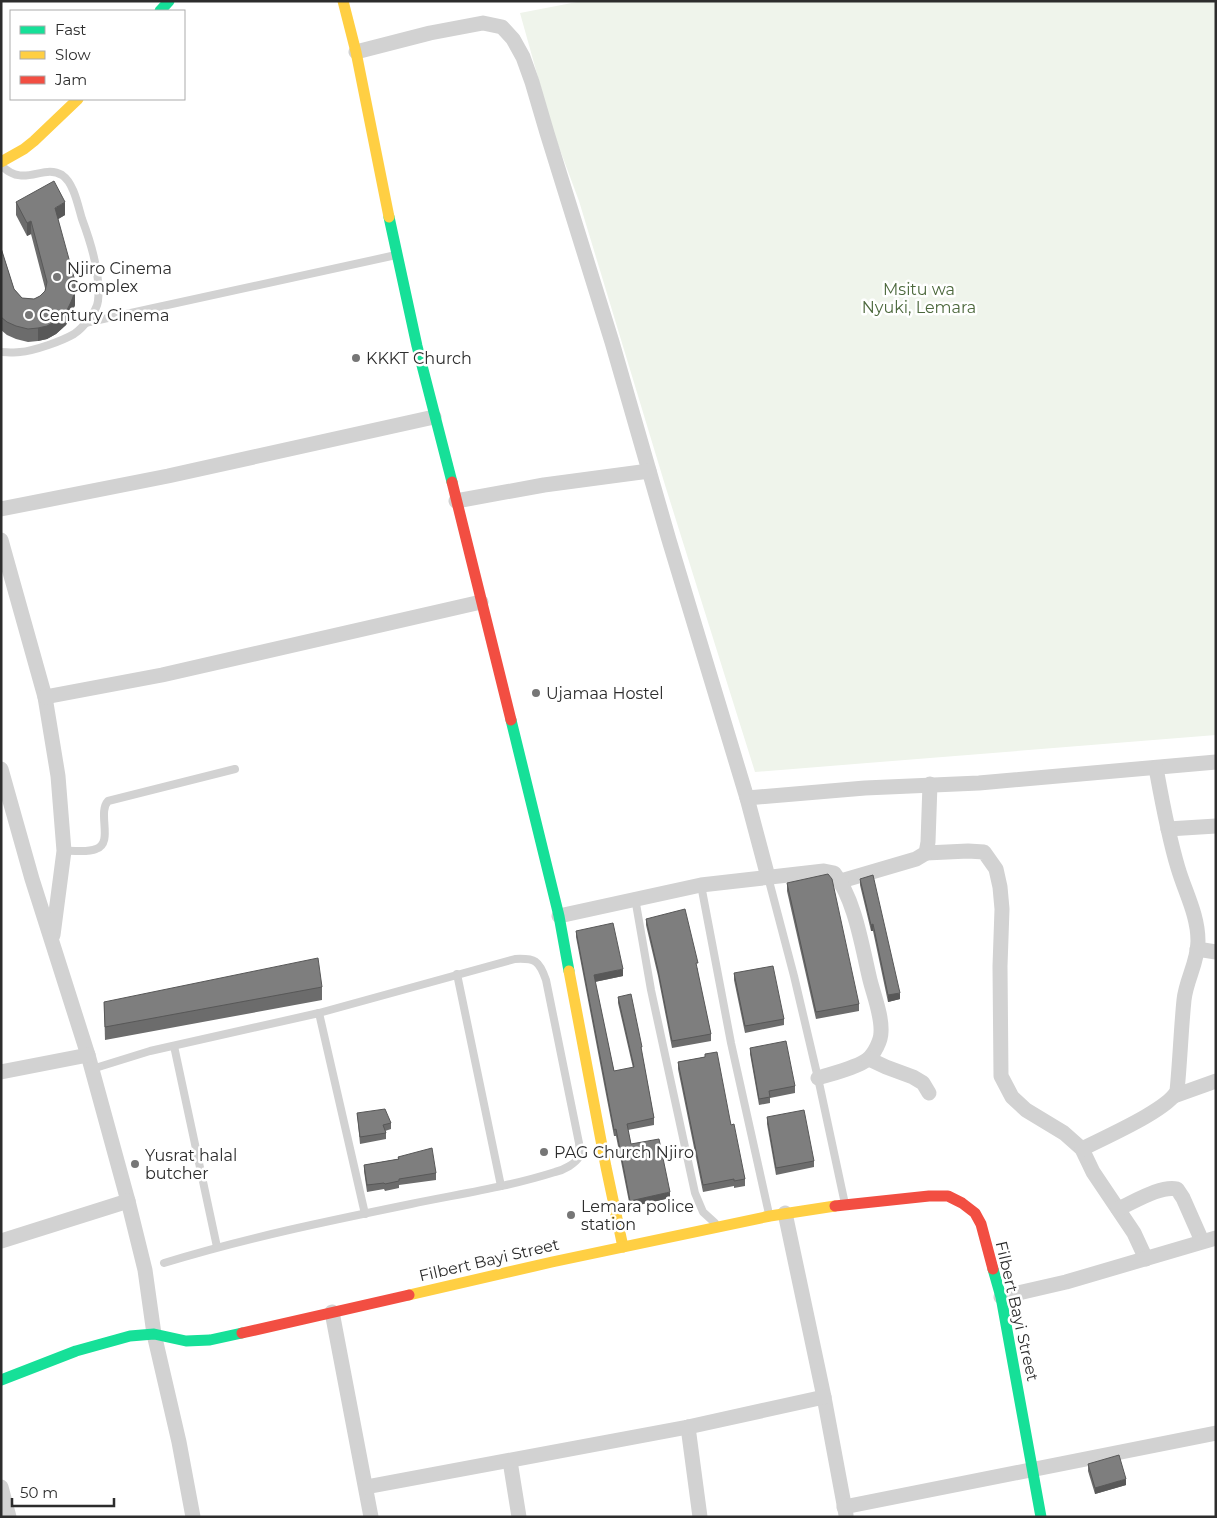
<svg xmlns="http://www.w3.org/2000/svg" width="1217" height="1518" font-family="Montserrat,sans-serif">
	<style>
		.green { fill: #eff4eb }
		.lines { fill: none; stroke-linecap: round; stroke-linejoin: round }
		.lane { stroke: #d2d2d2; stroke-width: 8 }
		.street { stroke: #d2d2d2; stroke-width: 15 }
		.fast { stroke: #16e098; stroke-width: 11 }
		.slow { stroke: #ffcf43; stroke-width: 11 }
		.jam { stroke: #f24e42; stroke-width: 11 }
		.wall { fill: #6c6c6c }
		.shaded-wall { fill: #585858 }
		.building { fill: #7e7e7e; stroke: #585858 }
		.poi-dot { fill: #767676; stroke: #fff; stroke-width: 2 }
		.labels { text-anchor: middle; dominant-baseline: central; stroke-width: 5; stroke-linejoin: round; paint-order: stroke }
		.poi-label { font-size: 16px; fill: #2d2d2d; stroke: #fff; text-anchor: start }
		.park-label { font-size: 16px; fill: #4c683c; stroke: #fff }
		.street-label { font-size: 16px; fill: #2d2d2d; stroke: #fff }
	</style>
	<rect width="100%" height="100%" fill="#fff"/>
	<path class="green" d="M582 1H1216V735L755 772 665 485 579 201 553 131 520 13Z"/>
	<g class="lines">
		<g class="lane">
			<path d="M1 165C24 189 43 163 62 175 74 183 78 206 82 219 91 243 101 276 98 301 97 311 83 328 74 334 62 341 34 351 20 352 14 353 7 352 1 352"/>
			<path d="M85 323 396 255"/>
			<path d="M64 851C74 850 87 853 96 849 114 843 97 813 108 801L235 769"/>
			<path d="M768 877 794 976 818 1078 845 1204"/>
			<path d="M701 885 731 1043 769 1214"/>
			<path d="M635 898 651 990 695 1193 703 1212 715 1223"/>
			<path d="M457 974 501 1186"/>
			<path d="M319 1013 365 1214"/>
			<path d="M174 1046 217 1247"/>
			<path d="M92 1069 150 1051 319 1013 515 959C535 958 539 960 546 980L579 1143 580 1156C575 1164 564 1170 555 1172 508 1187 459 1194 411 1204 328 1221 245 1238 164 1263"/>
		</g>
		<g class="street">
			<path d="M356 52 430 33 483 23 502 27 513 39 523 57 532 82 547 133 612 342 669 540 747 798 768 877"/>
			<path d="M456 501 544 485 649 471"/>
			<path d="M1 509 168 476 434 417"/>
			<path d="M1 540 45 697 58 776 64 851 53 935"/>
			<path d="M45 697 162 675 481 602"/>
			<path d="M1 769 32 879 88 1055 128 1201 145 1270 154 1334 179 1442 193 1517"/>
			<path d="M747 798 865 788 979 783 1216 762"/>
			<path d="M1168 829 1216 826"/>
			<path d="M926 853 968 851 984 852 996 869 1000 887 1002 909 1000 966 1001 1076 1012 1097 1026 1110 1064 1133 1082 1149 1093 1172 1134 1233 1146 1259"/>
			<path d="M841 881 916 859 926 853 928 842 930 784"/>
			<path d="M559 916 701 885 824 871 834 873C855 899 862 947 870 980 874 996 882 1016 881 1032 881 1041 874 1054 868 1059 859 1067 830 1074 818 1078"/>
			<path d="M1197 949 1216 952"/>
			<path d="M869 1059 886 1067 913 1077 923 1083 929 1093"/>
			<path d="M1 1072 88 1055"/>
			<path d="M1174 1096 1216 1081"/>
			<path d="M1082 1149C1103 1138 1168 1110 1177 1091 1180 1061 1181 1030 1184 1000 1186 980 1198 962 1198 941 1198 915 1185 892 1178 868 1168 835 1162 801 1156 768"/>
			<path d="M1118 1209C1134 1202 1161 1185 1177 1189L1183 1198 1202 1241"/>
			<path d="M785 1213 824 1397 846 1515"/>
			<path d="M1 1241 128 1201"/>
			<path d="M1001 1297 1066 1282 1216 1238"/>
			<path d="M332 1312 371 1517"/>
			<path d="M688 1427 700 1517"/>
			<path d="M510 1461 519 1517"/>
			<path d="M1 1487 9 1517"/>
			<path d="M366 1487 688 1427 824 1397"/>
			<path d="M844 1507 1216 1433"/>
		</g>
		<g class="fast">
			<path d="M160 11 169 1"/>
			<path d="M389 217 417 346 452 482"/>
			<path d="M511 720 559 916 569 971"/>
			<path d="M993 1269 1001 1297 1041 1517"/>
			<path d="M1 1380 76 1351 130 1336 154 1334 186 1341 210 1340 242 1333"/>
		</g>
		<g class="slow">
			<path d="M343 1 356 52 389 217"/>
			<path d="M1 162 24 149 34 141 78 99"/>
			<path d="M569 971 606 1167 623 1247"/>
			<path d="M409 1295 552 1262 770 1216 835 1206"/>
		</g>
		<g class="jam">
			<path d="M452 482 511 720"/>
			<path d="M835 1206 929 1196H948L962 1203 975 1213 981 1224 993 1269"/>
			<path d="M242 1333 409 1295"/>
		</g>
	</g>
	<g class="wall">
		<path d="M16 202 65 215 58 219 75 294V305L71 315 66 325 56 334 47 339 38 341 28 342 16 339 7 335 1 330V248L14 289 22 298 34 299 40 296 45 291V288L31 234 27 236 16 215Z"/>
		<path d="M860 879 900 999 888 1002 873 931H871L860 885Z"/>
		<path d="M787 883 859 1004V1011L816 1019 787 891Z"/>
		<path d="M646 919 698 969 697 970 711 1034V1041L672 1048 658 976 646 925Z"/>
		<path d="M576 931 623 976 595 982 614 1071 633 1068 618 1003V997L642 1053 654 1118V1125L628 1130 631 1144 670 1198 630 1207 616 1136H614L604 1084 576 937Z"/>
		<path d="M734 973 784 1019V1025L745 1033 734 980Z"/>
		<path d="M322 987V1000L105 1040 104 1002Z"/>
		<path d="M750 1048 795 1086V1093L770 1098V1103L759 1105 750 1054Z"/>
		<path d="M705 1054 731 1125 745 1179V1186L734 1188V1186L703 1192 678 1069V1062L705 1057Z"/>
		<path d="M357 1113 391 1123V1129L385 1131 386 1133V1139L360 1144Z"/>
		<path d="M767 1117 814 1161V1167L776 1175 767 1124Z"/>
		<path d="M398 1157 436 1173V1180L399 1185V1188L385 1191 384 1189 367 1192 364 1171V1165L398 1159Z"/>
		<path d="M1088 1464 1126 1485 1095 1494 1088 1471Z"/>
	</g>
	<g class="shaded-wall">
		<path d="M65 202V215L55 221V208Z"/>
		<path d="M31 221V234L27 236V223Z"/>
		<path d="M75 281V305L71 315 66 325 56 334 47 339 38 341V328Z"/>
		<path d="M873 924V931H871V925Z"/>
		<path d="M623 969V976L594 982V975Z"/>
		<path d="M900 993V999L888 1002V995Z"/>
		<path d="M670 1192V1198L630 1207V1201Z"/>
		<path d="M1126 1479V1485L1095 1494V1488Z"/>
	</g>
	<g class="building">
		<path d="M54 181 65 202 55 208 75 281V292L71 302 66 312 56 321 47 326 38 328 28 329 16 326 7 322 1 317V248L14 289 22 298 34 299 40 296 45 291 47 282 31 221 27 223 16 202Z"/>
		<path d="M828 874 832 879 859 1004 816 1012 787 883Z"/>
		<path d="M873 875 900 993 888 995 873 924 871 925 860 879Z"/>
		<path d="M685 909 698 963H696L711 1034 672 1041 658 970 646 919Z"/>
		<path d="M613 923 623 969 594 975 614 1071 634 1067 618 997 631 994 642 1047H641L654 1118 627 1124 631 1144 659 1139 670 1192 630 1201 616 1129 614 1130 604 1077 576 931Z"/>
		<path d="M318 958 322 987 105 1027 104 1002Z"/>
		<path d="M773 966 784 1019 745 1026 734 973Z"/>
		<path d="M786 1041 795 1086 769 1091 770 1097 759 1099 750 1048Z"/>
		<path d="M717 1052 731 1125 734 1124 745 1179 734 1181V1179L703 1185 678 1062 705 1057V1054Z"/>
		<path d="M385 1109 391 1123 383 1125 386 1133 360 1137 357 1113Z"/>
		<path d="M804 1110 814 1161 776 1168 767 1117Z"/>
		<path d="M432 1148 436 1173 399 1179V1181L385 1184 384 1183 367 1185 364 1165 399 1159 398 1157Z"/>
		<path d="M1119 1455 1126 1479 1095 1488 1088 1464Z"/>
	</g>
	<g class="poi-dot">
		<circle cx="57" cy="277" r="5"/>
		<circle cx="29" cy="315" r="5"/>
		<circle cx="356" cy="358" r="5"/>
		<circle cx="536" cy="693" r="5"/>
		<circle cx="544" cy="1152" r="5"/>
		<circle cx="135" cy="1164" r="5"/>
		<circle cx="571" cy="1215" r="5"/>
	</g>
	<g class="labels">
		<g class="poi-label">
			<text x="67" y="268">Njiro Cinema<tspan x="67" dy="18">Complex</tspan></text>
			<text x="39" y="315">Century Cinema</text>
			<text x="366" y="358">KKKT Church</text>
			<text x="546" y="693">Ujamaa Hostel</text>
			<text x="554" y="1152">PAG Church Njiro</text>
			<text x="145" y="1155">Yusrat halal<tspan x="145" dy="18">butcher</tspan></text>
			<text x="581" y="1206">Lemara police<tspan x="581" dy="18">station</tspan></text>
		</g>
		<g class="park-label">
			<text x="919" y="289">Msitu wa<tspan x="919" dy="18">Nyuki, Lemara</tspan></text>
		</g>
		<g class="street-label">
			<text transform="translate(489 1260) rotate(-13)">Filbert Bayi Street</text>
			<text transform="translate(1017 1311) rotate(77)">Filbert Bayi Street</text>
		</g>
	</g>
	<rect width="1217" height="1518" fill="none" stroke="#2d2d2d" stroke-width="5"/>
	<rect x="10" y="10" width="175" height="90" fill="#ffffff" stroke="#ababab"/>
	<rect x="20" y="26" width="25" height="8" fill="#16e098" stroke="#ababab"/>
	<text x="55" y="35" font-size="15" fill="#2d2d2d">Fast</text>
	<rect x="20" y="51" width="25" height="8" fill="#ffcf43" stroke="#ababab"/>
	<text x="55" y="60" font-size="15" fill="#2d2d2d">Slow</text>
	<rect x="20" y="76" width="25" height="8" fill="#f24e42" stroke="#ababab"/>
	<text x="55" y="85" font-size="15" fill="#2d2d2d">Jam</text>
	<path d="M12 1498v8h102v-8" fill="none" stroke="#2d2d2d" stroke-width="2.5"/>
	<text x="20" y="1498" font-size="15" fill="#2d2d2d" stroke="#ffffff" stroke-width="4" paint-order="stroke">50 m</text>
</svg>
